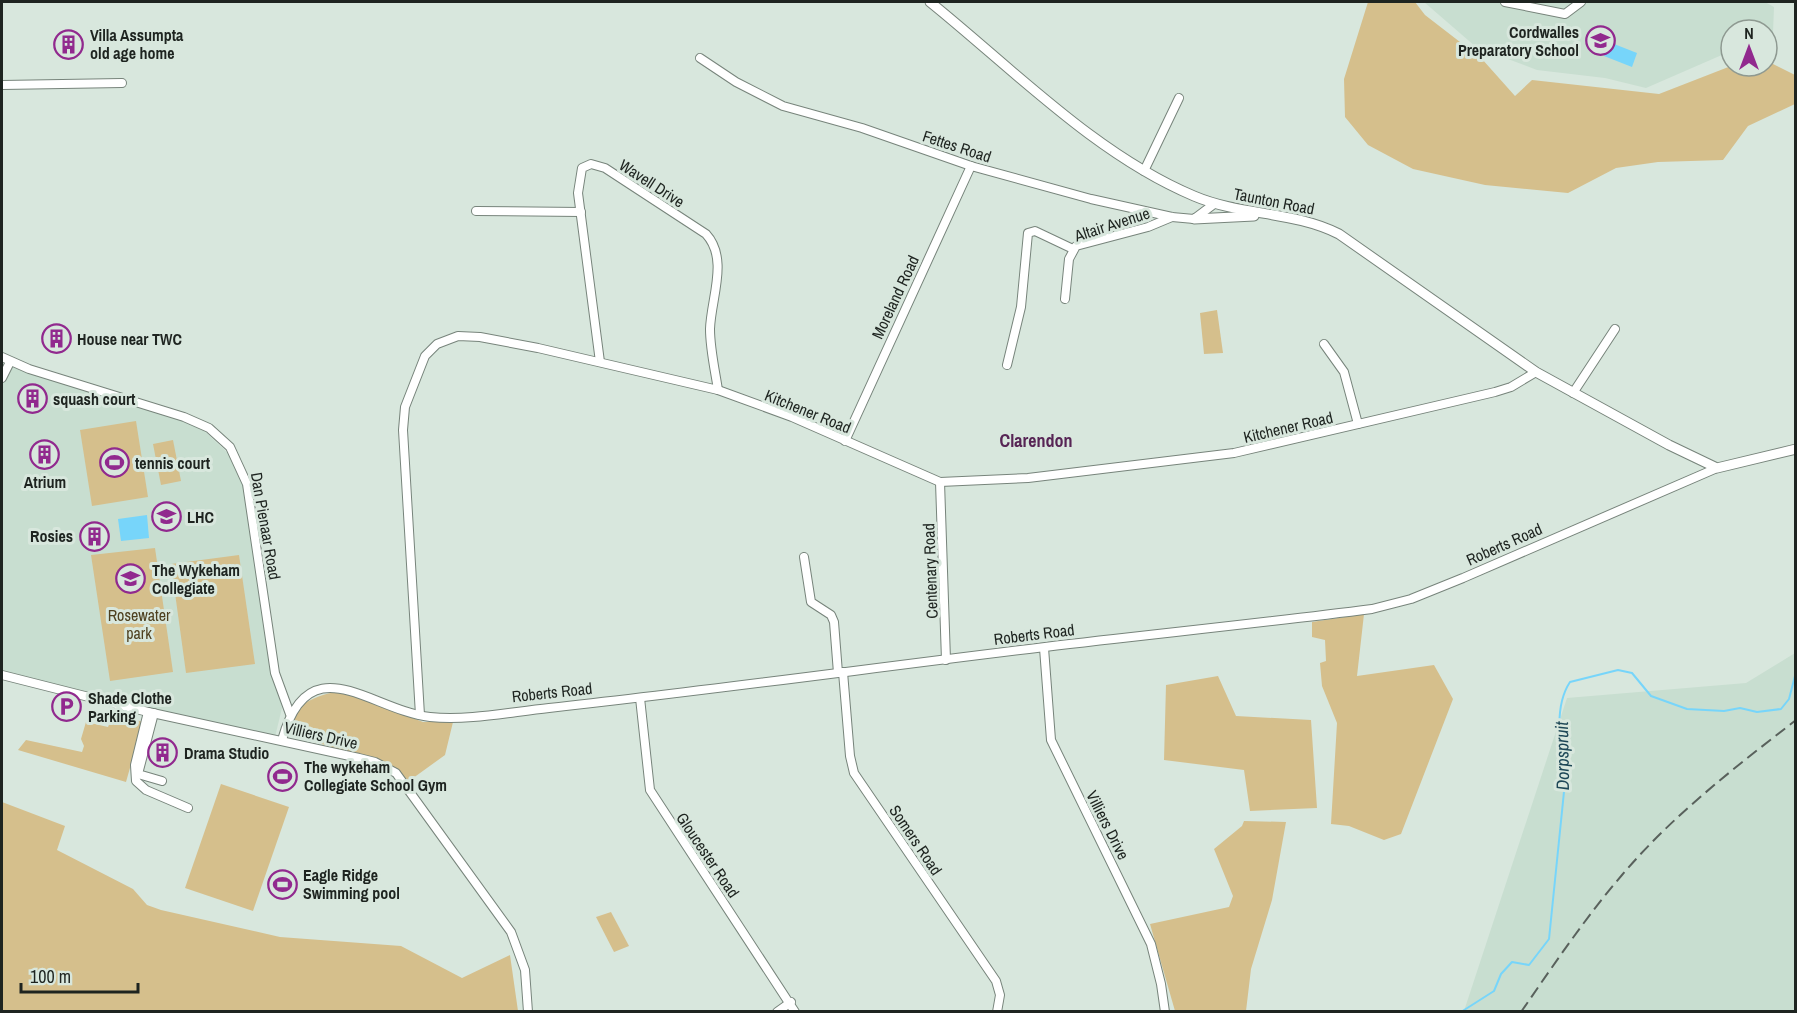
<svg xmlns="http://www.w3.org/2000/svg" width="1797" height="1013" font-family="'Archivo Narrow',sans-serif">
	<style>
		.built { fill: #c8ded0 }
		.green { fill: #d5bf8c }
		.water { fill: #77d5fa }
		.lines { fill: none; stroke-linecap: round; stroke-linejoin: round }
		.stream { stroke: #77d5fa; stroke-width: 2 }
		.minor-casing { stroke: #77847b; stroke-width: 10 }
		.tertiary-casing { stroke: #77847b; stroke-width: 11 }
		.minor { stroke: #fff; stroke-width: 8 }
		.tertiary { stroke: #fff; stroke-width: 9 }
		.rail { stroke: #59615c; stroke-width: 2; stroke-dasharray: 12 6; stroke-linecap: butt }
		.labels { text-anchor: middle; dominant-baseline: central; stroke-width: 6; stroke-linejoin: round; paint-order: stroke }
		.poi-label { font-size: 16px; font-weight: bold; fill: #1e2420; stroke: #d8e7dd; text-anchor: start }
		.street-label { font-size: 16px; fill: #1e2420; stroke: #d8e7dd }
		.park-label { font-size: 16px; fill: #4e401f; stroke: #d8e7dd }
		.neighbourhood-label { font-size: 18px; font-weight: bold; fill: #572555; stroke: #d8e7dd }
		.water-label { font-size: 18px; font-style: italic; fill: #1d4756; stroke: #d8e7dd }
	</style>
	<rect width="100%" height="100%" fill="#d8e7dd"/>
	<g class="built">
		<path d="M1424 2H1765L1774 7 1773 33 1767 36V30H1731V51L1646 88 1605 78 1537 70 1476 47Z"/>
		<path d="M10 362 198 425 231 456 245 482 282 708 275 737 2 675V379Z"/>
		<path d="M1795 653V1011H1464L1567 698 1746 683Z"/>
	</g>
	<g class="green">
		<path d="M1368 2H1415L1425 15 1482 59 1515 96 1532 80 1659 94 1731 66H1767V61L1795 75V104L1748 126 1723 160 1658 162 1616 168 1568 193 1485 185 1413 169 1368 145 1345 117 1344 79Z"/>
		<path d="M1217 310 1223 353 1204 354 1200 313Z"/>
		<path d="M136 421 148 497 92 506 80 430Z"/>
		<path d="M173 440 181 481 161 485 153 444Z"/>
		<path d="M155 548 173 672 110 681 91 555Z"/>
		<path d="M239 555 255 664 186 673 171 564Z"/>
		<path d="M1364 614 1357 676 1434 665 1453 699 1401 834 1384 840 1349 826 1331 824 1337 723 1322 686 1320 663 1326 661 1325 640 1312 637V622Z"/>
		<path d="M1218 676 1236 716 1311 720 1317 808 1250 811 1244 770 1164 760 1166 685Z"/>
		<path d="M342 691 423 722H453L445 755 409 781 389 764 298 737C272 711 322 692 342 691Z"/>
		<path d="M114 713 143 722 126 782 18 750 26 740 82 752 84 746 81 739 86 722 108 727Z"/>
		<path d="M221 784 289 807 253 911 185 888Z"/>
		<path d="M2 802 65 826 57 850 133 889 147 905 161 910 280 937 401 946 462 978 510 955 518 1011H2Z"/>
		<path d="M1244 821 1286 822 1272 900 1251 969 1246 1011H1175L1150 924 1229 907 1233 896 1214 849 1242 826Z"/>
		<path d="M276 872H288L289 897 276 896Z"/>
		<path d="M611 912 629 946 614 952 596 917Z"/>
	</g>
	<g class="water">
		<path d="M1609 42 1637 53 1632 67 1604 56Z"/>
		<path d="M147 515 149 538 121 541 118 519Z"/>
	</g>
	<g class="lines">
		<path class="stream" d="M1461 1012 1494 991 1501 974 1512 962 1529 965 1549 939 1566 772C1559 745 1554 706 1570 682L1618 670 1632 673 1651 696 1687 709 1724 711 1740 708 1757 712 1781 709 1789 699 1796 672"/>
		<defs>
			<g id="minor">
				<path d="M1505 2 1565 14 1581 2"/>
				<path d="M700 58 736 82 783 106 862 128 971 166 1091 199 1172 217 1194 219 1214 204"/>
				<path d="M2 85 122 83"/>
				<path d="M1144 171 1179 98"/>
				<path d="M476 211 581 212"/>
				<path d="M1065 299 1069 259 1076 246 1148 227 1172 217"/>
				<path d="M1324 344 1344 372 1358 424"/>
				<path d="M2 357 29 369 184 417 209 428 230 447 247 484 275 673 290 714"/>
				<path d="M600 362 578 193 582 168 591 164 605 168 706 234C729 259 711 298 710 329 710 349 715 370 718 390"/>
				<path d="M1007 365 1021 307 1028 233 1035 231 1073 249"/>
				<path d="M2 378 10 362"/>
				<path d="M1573 393 1615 329"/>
				<path d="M845 441 971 166"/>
				<path d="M940 482 946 660"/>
				<path d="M804 557 811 602 831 615 834 622 838 673"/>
				<path d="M1044 648 1051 740 1151 944 1161 984 1165 1012"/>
				<path d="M843 672 850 756 854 773 996 981 1000 995 997 1012"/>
				<path d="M2 675 148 712 359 758 375 762 396 773 511 932 525 970 528 1012"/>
				<path d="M640 698 650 790 795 1012"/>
				<path d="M148 712 135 765 136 781 146 790 188 808"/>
				<path d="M154 713 138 774 162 781"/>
				<path d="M420 715 403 430 405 407 425 356 437 344 458 336 480 337 538 348 718 390 792 417 940 482 1028 478 1234 453 1495 392 1511 387 1536 372"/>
				<path d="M282 740C309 643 370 710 430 717 468 721 510 712 549 708 714 690 879 667 1045 647 1154 634 1263 623 1372 609L1411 599 1463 578 1717 468"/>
				<path d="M777 1012 791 1002"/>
			</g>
			<g id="tertiary">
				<path d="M930 2C1012 68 1096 155 1194 196 1241 216 1294 211 1339 234L1536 372 1669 445 1717 468 1796 449"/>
				<path d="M1194 219 1254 216"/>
			</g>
		</defs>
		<use href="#minor" class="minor-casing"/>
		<use href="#tertiary" class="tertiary-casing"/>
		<use href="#minor" class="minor"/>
		<use href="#tertiary" class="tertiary"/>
		<path class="rail" d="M1521 1012C1553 966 1585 918 1622 875 1672 816 1734 768 1796 720"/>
	</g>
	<defs>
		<symbol id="school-ring" viewBox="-11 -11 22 22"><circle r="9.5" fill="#d8e7dd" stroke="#91298e" stroke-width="1.5"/><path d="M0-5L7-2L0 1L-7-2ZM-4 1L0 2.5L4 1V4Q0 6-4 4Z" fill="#91298e"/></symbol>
		<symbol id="building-ring" viewBox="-11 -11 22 22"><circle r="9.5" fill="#d8e7dd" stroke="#91298e" stroke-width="1.5"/><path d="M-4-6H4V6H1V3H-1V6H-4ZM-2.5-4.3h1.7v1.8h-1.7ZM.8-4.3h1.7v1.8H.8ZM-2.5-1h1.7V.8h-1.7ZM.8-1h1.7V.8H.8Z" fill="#91298e"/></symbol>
		<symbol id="stadium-ring" viewBox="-11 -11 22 22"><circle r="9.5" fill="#d8e7dd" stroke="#91298e" stroke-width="1.5"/><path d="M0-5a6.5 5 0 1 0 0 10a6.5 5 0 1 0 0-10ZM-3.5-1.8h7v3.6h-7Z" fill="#91298e"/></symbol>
		<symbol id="parking-ring" viewBox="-11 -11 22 22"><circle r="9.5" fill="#d8e7dd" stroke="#91298e" stroke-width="1.5"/><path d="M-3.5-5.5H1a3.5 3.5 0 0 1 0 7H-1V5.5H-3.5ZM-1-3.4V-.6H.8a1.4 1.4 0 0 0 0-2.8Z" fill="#91298e"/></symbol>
	</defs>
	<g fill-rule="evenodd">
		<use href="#school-ring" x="1584" y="24" width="33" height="33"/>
		<use href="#building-ring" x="52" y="28" width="33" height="33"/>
		<use href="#building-ring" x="40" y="322" width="33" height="33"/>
		<use href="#building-ring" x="16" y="382" width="33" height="33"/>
		<use href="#building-ring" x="28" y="438" width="33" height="33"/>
		<use href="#stadium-ring" x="98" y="446" width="33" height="33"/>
		<use href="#school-ring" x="150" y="500" width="33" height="33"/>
		<use href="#building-ring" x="78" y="520" width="33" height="33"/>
		<use href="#school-ring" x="114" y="562" width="33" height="33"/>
		<use href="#parking-ring" x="50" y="690" width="33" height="33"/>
		<use href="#building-ring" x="146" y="736" width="33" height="33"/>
		<use href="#stadium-ring" x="266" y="760" width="33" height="33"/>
		<use href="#stadium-ring" x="266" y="868" width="33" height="33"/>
	</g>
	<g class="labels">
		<g class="poi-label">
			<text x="1579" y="32" text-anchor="end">Cordwalles<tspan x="1579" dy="18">Preparatory School</tspan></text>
			<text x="90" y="35">Villa Assumpta<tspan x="90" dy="18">old age home</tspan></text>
			<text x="77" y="339">House near TWC</text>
			<text x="53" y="399">squash court</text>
			<text x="135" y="463">tennis court</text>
			<text x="45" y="482" text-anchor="middle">Atrium</text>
			<text x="187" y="517">LHC</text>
			<text x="73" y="536" text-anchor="end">Rosies</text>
			<text x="152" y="570">The Wykeham<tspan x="152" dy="18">Collegiate</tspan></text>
			<text x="88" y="698">Shade Clothe<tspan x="88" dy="18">Parking</tspan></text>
			<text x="184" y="753">Drama Studio</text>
			<text x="304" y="767">The wykeham<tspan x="304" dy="18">Collegiate School Gym</tspan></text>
			<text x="303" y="875">Eagle Ridge<tspan x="303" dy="18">Swimming pool</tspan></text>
		</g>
		<g class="street-label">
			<text transform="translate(957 146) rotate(18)">Fettes Road</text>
			<text transform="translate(652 183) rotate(33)">Wavell Drive</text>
			<text transform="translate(1274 201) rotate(11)">Taunton Road</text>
			<text transform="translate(1112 224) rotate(-18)">Altair Avenue</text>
			<text transform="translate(895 297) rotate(-65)">Moreland Road</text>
			<text transform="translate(808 411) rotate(22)">Kitchener Road</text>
			<text transform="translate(1288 427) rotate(-13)">Kitchener Road</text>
			<text transform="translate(266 526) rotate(80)">Dan Pienaar Road</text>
			<text transform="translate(1504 544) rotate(-24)">Roberts Road</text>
			<text transform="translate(930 571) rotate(-92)">Centenary Road</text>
			<text transform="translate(1034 634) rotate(-7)">Roberts Road</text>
			<text transform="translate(552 692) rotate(-6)">Roberts Road</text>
			<text transform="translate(321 735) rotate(13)">Villiers Drive</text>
			<text transform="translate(1108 825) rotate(63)">Villiers Drive</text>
			<text transform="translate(916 840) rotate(56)">Somers Road</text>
			<text transform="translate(708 855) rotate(56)">Gloucester Road</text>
		</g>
		<g class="park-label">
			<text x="139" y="615">Rosewater<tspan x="139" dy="18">park</tspan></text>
		</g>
		<g class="neighbourhood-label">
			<text x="1036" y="440">Clarendon</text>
		</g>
		<g class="water-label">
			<text transform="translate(1562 756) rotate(-91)">Dorpspruit</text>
		</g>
	</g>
	<rect width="1797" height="1013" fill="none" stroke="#1e2420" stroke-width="6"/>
	<g transform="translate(1749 48)"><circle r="28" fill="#d8e7dd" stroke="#8e9991" stroke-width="1.5"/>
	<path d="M0-4.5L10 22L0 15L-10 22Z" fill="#91298e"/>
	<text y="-9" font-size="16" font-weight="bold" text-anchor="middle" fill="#1e2420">N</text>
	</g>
	<path d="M21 983v9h117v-9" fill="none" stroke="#1e2420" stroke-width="3"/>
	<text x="30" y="983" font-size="18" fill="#1e2420" stroke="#d8e7dd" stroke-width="4.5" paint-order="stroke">100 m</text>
</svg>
